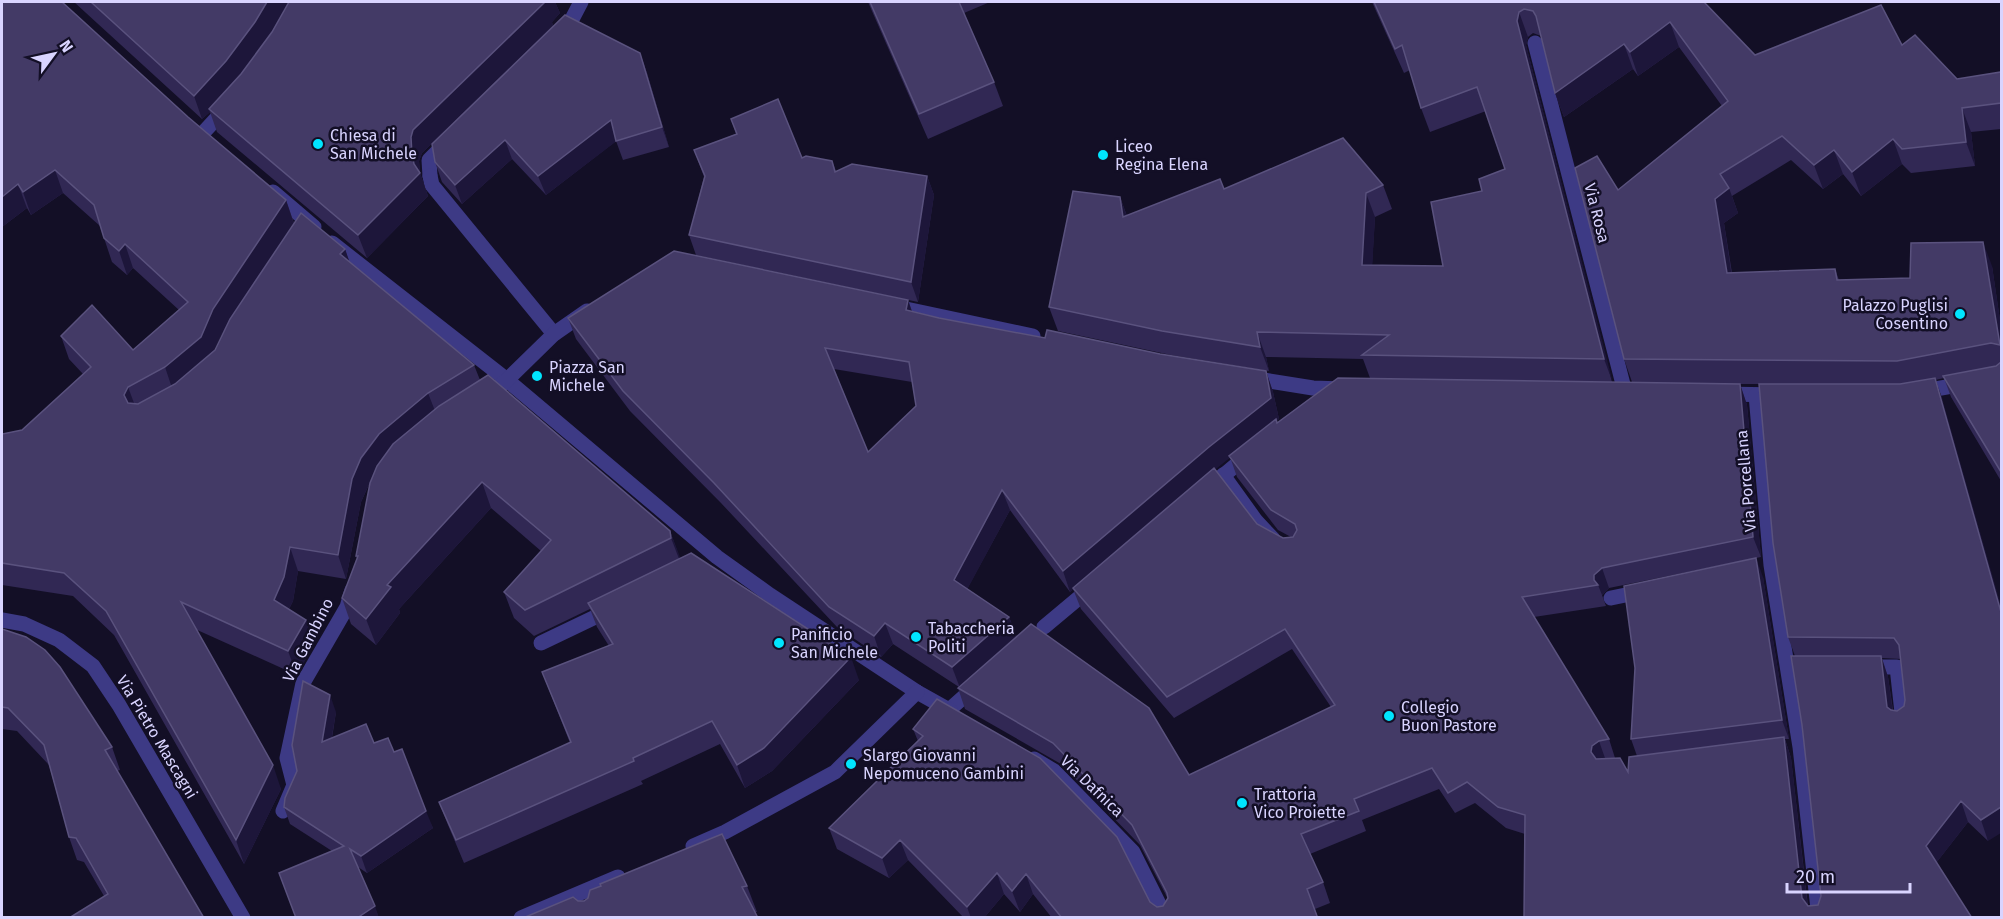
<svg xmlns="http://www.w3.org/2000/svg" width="2003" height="919" font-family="'Fira Sans',sans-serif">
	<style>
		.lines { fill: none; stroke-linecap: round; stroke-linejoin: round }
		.pedestrian { stroke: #3d3a85; stroke-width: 15 }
		.minor { stroke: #3d3a85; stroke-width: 15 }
		.wall { fill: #312854; fill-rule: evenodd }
		.shaded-wall { fill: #1d163a }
		.building { fill: #433a66; stroke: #5a527e; stroke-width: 1.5; fill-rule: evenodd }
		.poi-dot { fill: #00e5ff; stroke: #130f26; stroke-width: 2 }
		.labels { text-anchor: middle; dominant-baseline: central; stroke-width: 5; stroke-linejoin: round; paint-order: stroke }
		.poi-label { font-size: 16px; fill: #d9d4ff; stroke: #130f26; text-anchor: start }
		.street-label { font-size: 16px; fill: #d9d4ff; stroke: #130f26 }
	</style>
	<rect width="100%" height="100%" fill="#130f26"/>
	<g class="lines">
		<g class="pedestrian">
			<path d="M559 34 570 23 581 2"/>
			<path d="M430 176 429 160 447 142"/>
			<path d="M1223 475 1256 521 1273 539"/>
			<path d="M1611 598 1645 591"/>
			<path d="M1864 667H1897L1903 722"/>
			<path d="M949 710 976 686"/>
		</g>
		<g class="minor">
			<path d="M1535 43 1625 392"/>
			<path d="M203 133 226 108"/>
			<path d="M430 176 432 185 554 334"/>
			<path d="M273 192 314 227"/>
			<path d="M332 243 507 380 717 557 770 595 917 692 951 711"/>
			<path d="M892 306 1033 336"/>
			<path d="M1251 378 1313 388 1343 389"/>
			<path d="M1919 392 2002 377"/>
			<path d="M1724 394 1778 395"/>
			<path d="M1756 395 1771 565 1800 747 1819 918"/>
			<path d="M485 399 507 380 554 334 587 311"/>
			<path d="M1205 491 1249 454"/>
			<path d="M2 620 24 624 59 640 93 666 119 705 243 918"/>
			<path d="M1044 627 1093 586"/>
			<path d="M541 643 612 609"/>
			<path d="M1034 759 1054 771 1133 852 1166 918"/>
			<path d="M283 811 294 785 287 758 303 683 347 607 352 590"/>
			<path d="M693 846 725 832 835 772 917 692"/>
			<path d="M521 918 618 877"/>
		</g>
	</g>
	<g class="wall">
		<path d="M2 2 188 117 286 200 294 223 345 249 349 261 474 365 480 380 670 531 680 559 859 680 772 771 745 788 720 744 641 781 643 784 464 863 448 825 439 802 570 743 542 672 609 646 597 627 590 609 534 636 514 618 504 592 541 551 491 508 399 609 400 613 376 645 351 624 342 598 357 559 356 556 371 480 361 502 346 579 298 571 293 601 289 609 306 620 314 643 297 675 195 629 281 789 244 864 114 635 73 596 2 585V434L22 430 83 374 69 359 61 336 133 350 179 310 133 268 127 275 112 262 100 226 63 193 31 215 27 208 2 227ZM228 324 215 350 213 351 222 333Z"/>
		<path d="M74 2H288L269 36 289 2H555L560 13 552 22 553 26 422 153 419 161 420 173 428 196 367 258 217 132 210 112 202 119Z"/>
		<path d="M868 2H990L964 13 994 82 1003 106 928 139Z"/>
		<path d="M1372 2H1704L1755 55 1902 45 1957 79 2001 72V129L1971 132 1975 166 1911 173 1902 164 1861 196 1843 174 1823 189 1791 160 1732 196 1738 213 1724 223 1732 273 1835 269 1839 280 1910 278 1992 266 2001 327V481L1951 397 1944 378 1935 380 1942 398 1988 841 1968 822 1936 863 1972 918H1524L1525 834 1506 828 1475 803 1455 813 1439 789 1362 820 1366 831 1310 854 1323 882 1330 903 1315 909 1318 918H1052L1033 894 1020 912 1004 894 984 918H964L908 860 889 878 837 849 829 828 918 741 913 729 1157 907 1163 906 1168 899 1140 845 1061 764 965 709 958 688 959 687 893 644 881 657 837 627 721 503 630 411 576 339 568 318 908 300 912 311 939 318 1045 338 1160 354 1266 371 1273 392 1279 419 1276 421 1277 423 1370 378 1363 359 1266 357 1269 371 1171 355 1058 331 1049 307 1120 197 1127 216 1224 189 1383 185 1392 209 1375 217 1372 265 1443 266 1482 191 1505 169 1486 111 1430 132 1421 108 1410 70 1404 73ZM1533 33 1541 36 1555 93 1564 117 1633 69 1638 76 1679 47 1722 106 1618 190 1624 359 1632 382H1612L1526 45 1528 37ZM834 369 912 382 916 406 868 452ZM1740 384H1759L1788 637 1795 656 1821 896 1818 905 1808 906 1791 758 1785 739H1789L1763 577 1631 739 1637 756 1628 772 1615 758 1609 739 1534 617 1606 606 1602 595 1609 588 1761 557 1747 405ZM1230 457 1237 477 1278 530 1291 537 1283 538 1257 524 1215 469ZM1010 510 1070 592 1073 589 1081 609 1174 718 1292 649 1331 707 1189 775 1017 637 1009 617 967 589ZM1882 658 1901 659 1905 700 1904 706 1897 711 1893 710 1888 677Z"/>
		<path d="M640 53 647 73 669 147 623 160 616 141 546 195 512 159 462 204 442 182 435 162Z"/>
		<path d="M731 119 802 158 832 161 836 171 927 176 934 195 918 302 696 255 689 235 704 177 694 150 736 134Z"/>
		<path d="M2 629 112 747 120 770 117 771 204 918 104 896 84 862 77 860 69 837 49 765 17 731 2 729Z"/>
		<path d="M336 712 332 738 374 743 394 752 433 828 367 873 358 867 379 918H296L332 851 290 824 284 807Z"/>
		<path d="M747 886 757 912H755L578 901Z"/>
	</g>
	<g class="shaded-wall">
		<path d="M267 2H288L264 46 235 85 209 109 210 112 202 119 194 96Z"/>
		<path d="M541 2H555L560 13 552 22 553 26 422 153 419 161 420 173 428 196 367 258 358 235 412 155 411 137 413 130Z"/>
		<path d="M1519 12 1528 37 1526 45 1613 383 1604 359 1517 21Z"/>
		<path d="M1670 22 1679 47 1638 76 1630 52Z"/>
		<path d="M1624 44 1633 69 1564 117 1555 93Z"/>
		<path d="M640 53 647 73 669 147 662 127Z"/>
		<path d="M1962 108 1971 132 1975 166 1966 142Z"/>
		<path d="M611 120 618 140 546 195 538 176Z"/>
		<path d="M1893 139 1902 164 1861 196 1852 172Z"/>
		<path d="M505 140 512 159 462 204 455 185Z"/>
		<path d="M1834 150 1843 174 1823 189 1814 165Z"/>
		<path d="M55 170 63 193 31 215 23 192Z"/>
		<path d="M927 176 934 195 918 302 911 282Z"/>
		<path d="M18 184 27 208 2 227V197Z"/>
		<path d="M1729 188 1738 213 1724 223 1735 298 1727 273 1715 199Z"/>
		<path d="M1366 193 1375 217 1371 289 1362 265Z"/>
		<path d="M1120 197 1129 222 1123 217Z"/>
		<path d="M286 200 294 224 222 333 209 360 173 391 165 367 213 309Z"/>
		<path d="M1983 242 1992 266 2001 327V351L2000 345Z"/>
		<path d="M125 244 133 268 127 275 119 251Z"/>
		<path d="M345 249 353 272 340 254Z"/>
		<path d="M908 300 915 321 906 310Z"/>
		<path d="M1257 332 1266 357 1269 371 1260 347Z"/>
		<path d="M1266 371 1273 392 1279 419 1276 421 1283 440 1276 421 1217 468 1070 592 1063 571Z"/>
		<path d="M1935 378 1942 398 2001 606V612Z"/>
		<path d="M1740 384 1747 405 1761 557 1753 537Z"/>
		<path d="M128 387 137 411 132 418 124 395Z"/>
		<path d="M428 393 437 416 387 457 370 482 361 502 346 579 338 555 352 479 361 458 379 434Z"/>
		<path d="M482 482 491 508 399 609 400 613 376 645 366 619 387 585Z"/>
		<path d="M1002 490 1010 510 961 601 954 580Z"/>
		<path d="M670 531 680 557 681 564 671 538Z"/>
		<path d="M290 547 298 571 293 601 282 623 274 600Z"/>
		<path d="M1756 558 1763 577 1789 739 1782 720Z"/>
		<path d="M1602 568 1609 588 1602 595 1598 585 1594 580V575Z"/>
		<path d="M1009 617 1017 638 960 688 952 667Z"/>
		<path d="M306 620 314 643 297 675 288 651Z"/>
		<path d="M885 623 893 644 881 657 874 636Z"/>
		<path d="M1881 656 1888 677 1895 727 1887 707Z"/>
		<path d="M851 657 859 680 772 771 745 788 737 765Z"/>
		<path d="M330 695 336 712 328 759 322 742Z"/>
		<path d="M1784 737 1791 758 1809 918 1802 898Z"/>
		<path d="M1599 741 1606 761 1598 773 1591 752 1592 746Z"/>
		<path d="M273 765 281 789 244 864 236 840Z"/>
		<path d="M1961 801 1968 822 1933 867 1926 846Z"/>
		<path d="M2001 807V833L1988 841 1981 820Z"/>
		<path d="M426 811 433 828 367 873 361 856Z"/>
		<path d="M900 840 908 860 889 878 882 858Z"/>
		<path d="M997 873 1004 894 984 918H971L967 907Z"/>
		<path d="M1026 874 1033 894 1020 912 1012 891Z"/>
		<path d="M375 906 379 918H357Z"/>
	</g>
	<g class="building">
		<path d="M2 2H62L188 117 286 200 213 309 201 337 165 367 128 387 124 395 128 403 138 404 175 384 215 350 230 319 301 213 345 249 340 254 474 365 428 393 379 434 361 458 352 479 338 555 290 547 284 577 274 600 306 620 288 651 181 602 273 765 236 840 106 611 64 573 2 563V434L22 430 91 367 61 336 92 305 133 350 188 302 125 244 119 251 104 238 94 205 55 170 23 192 18 184 2 197Z"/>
		<path d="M91 2H267L255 22 226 61 194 96Z"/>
		<path d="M289 2H545L413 130 411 137 412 155 414 164 420 173 358 235 209 109 241 74 272 32Z"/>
		<path d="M870 2H959L994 82 919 114Z"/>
		<path d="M1374 2H1704L1755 55 1881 5 1902 45 1915 35 1957 79 2001 72V103L1962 108 1966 142 1902 149 1893 139 1852 172 1834 150 1814 165 1782 136 1720 174 1729 188 1715 199 1727 273 1835 269 1837 280 1910 278 1911 243 1983 242 2000 345 1991 343 1897 361 1624 359 1575 168 1597 156 1618 190 1728 101 1670 22 1630 52 1624 44 1555 93 1536 16 1533 11 1524 9 1519 12 1517 21 1604 359 1362 355 1389 335 1257 332 1260 347 1162 331 1049 307 1073 191 1120 197 1123 217 1220 179 1224 189 1343 138 1383 185 1366 193 1362 265 1443 266 1431 202 1482 191 1479 179 1505 169 1477 87 1421 108 1402 45 1395 49Z"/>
		<path d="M565 15 640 53 662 127 616 141 611 120 538 176 505 140 455 185 435 162 432 144Z"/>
		<path d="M778 99 802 158 806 156 832 161 835 172 852 164 927 176 911 282 689 235 705 176 694 150 737 134 731 119Z"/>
		<path d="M674 251 908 300 906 310 939 318 1045 338 1047 330 1160 354 1266 371 1271 398 1209 447 1063 571 1002 490 954 580 1009 617 952 667 885 623 874 636 829 607 714 483 623 391 568 318ZM825 348 909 362 916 406 868 452Z"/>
		<path d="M2001 362V472L1943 376 1996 366Z"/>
		<path d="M488 375 670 531 671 538 525 610 504 592 551 540 482 482 387 585 391 587 366 619 342 598 358 556H356L370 483 377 466 393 444 439 406Z"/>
		<path d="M1338 378 1740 384 1753 537 1602 568 1594 575V580L1598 585 1522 597 1609 739 1599 741 1592 746 1591 752 1596 759 1620 758 1628 772 1629 757 1784 737 1802 898 1808 906 1818 905 1821 896 1802 725 1791 656H1881L1887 707 1891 710 1897 711 1904 706 1905 700 1899 645 1894 638 1788 637 1773 543 1759 384H1900L1935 378 2001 612V807L1981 820 1961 801 1926 846 1972 918H1524L1525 815 1498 807 1467 782 1448 793 1432 768 1354 799 1359 811 1301 834 1323 882 1307 889 1317 916 1315 918H1062L1026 874 1012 891 997 873 967 907 900 840 882 858 829 828 923 736 913 729 937 699 1040 758 1117 837 1150 902 1157 907 1163 906 1168 898 1167 893 1132 825 1053 743 958 688 1031 624 1149 708 1189 775 1335 705 1285 629 1167 697 1073 588 1214 468 1257 524 1283 538 1293 537 1297 530 1295 524 1271 510 1229 456 1276 419 1277 423Z"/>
		<path d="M691 553 851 657 764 748 737 765 712 721 633 758 634 761 456 840 439 802 571 742 542 672 613 644 588 603Z"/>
		<path d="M1756 558 1782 720 1631 739 1635 668 1624 586Z"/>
		<path d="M2 629 26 637 45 650 60 667 112 747 105 750 204 918H69L108 894 76 838 69 837 44 745 8 708 2 707Z"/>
		<path d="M303 681 330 695 322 742 366 724 374 743 388 738 394 752 402 749 426 811 361 856 350 849 375 906 357 918H296L279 873 344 846 284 807 285 798 297 771 292 745Z"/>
		<path d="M722 834 747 886 742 887 758 918H523L573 897 578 901H584L588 898 590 890 601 886 600 884Z"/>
	</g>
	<g class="poi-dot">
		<circle cx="318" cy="144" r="6"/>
		<circle cx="1103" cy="155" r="6"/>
		<circle cx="1960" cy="314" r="6"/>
		<circle cx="537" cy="376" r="6"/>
		<circle cx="916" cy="637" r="6"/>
		<circle cx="779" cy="643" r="6"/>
		<circle cx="1389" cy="716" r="6"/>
		<circle cx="851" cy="764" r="6"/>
		<circle cx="1242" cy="803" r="6"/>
	</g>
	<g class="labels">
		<g class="poi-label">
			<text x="330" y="135">Chiesa di<tspan x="330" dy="18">San Michele</tspan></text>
			<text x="1115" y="146">Liceo<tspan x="1115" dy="18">Regina Elena</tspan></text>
			<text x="1948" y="305" text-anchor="end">Palazzo Puglisi<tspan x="1948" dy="18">Cosentino</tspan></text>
			<text x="549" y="367">Piazza San<tspan x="549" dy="18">Michele</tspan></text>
			<text x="928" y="628">Tabaccheria<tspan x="928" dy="18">Politi</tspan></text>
			<text x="791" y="634">Panificio<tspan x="791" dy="18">San Michele</tspan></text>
			<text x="1401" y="707">Collegio<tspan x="1401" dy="18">Buon Pastore</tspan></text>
			<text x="863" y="755">Slargo Giovanni<tspan x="863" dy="18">Nepomuceno Gambini</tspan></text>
			<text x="1254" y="794">Trattoria<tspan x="1254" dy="18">Vico Proiette</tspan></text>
		</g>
		<g class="street-label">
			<text transform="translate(1597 213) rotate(76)">Via Rosa</text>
			<text transform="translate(1746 481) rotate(-95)">Via Porcellana</text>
			<text transform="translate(308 640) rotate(-63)">Via Gambino</text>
			<text transform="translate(157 737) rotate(59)">Via Pietro Mascagni</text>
			<text transform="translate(1092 786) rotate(44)">Via Dafnica</text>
		</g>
	</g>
	<rect width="2003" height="919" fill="none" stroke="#d9d4ff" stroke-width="6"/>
	<g transform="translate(54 54) rotate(57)" stroke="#130f26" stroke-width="4.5" paint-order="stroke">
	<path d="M0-4.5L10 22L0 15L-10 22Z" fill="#d9d4ff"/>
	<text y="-9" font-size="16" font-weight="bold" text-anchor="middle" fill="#d9d4ff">N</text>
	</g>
	<path d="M1787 883v9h123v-9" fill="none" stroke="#d9d4ff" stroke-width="3"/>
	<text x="1796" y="883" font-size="18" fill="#d9d4ff" stroke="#130f26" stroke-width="4.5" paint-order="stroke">20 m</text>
</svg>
